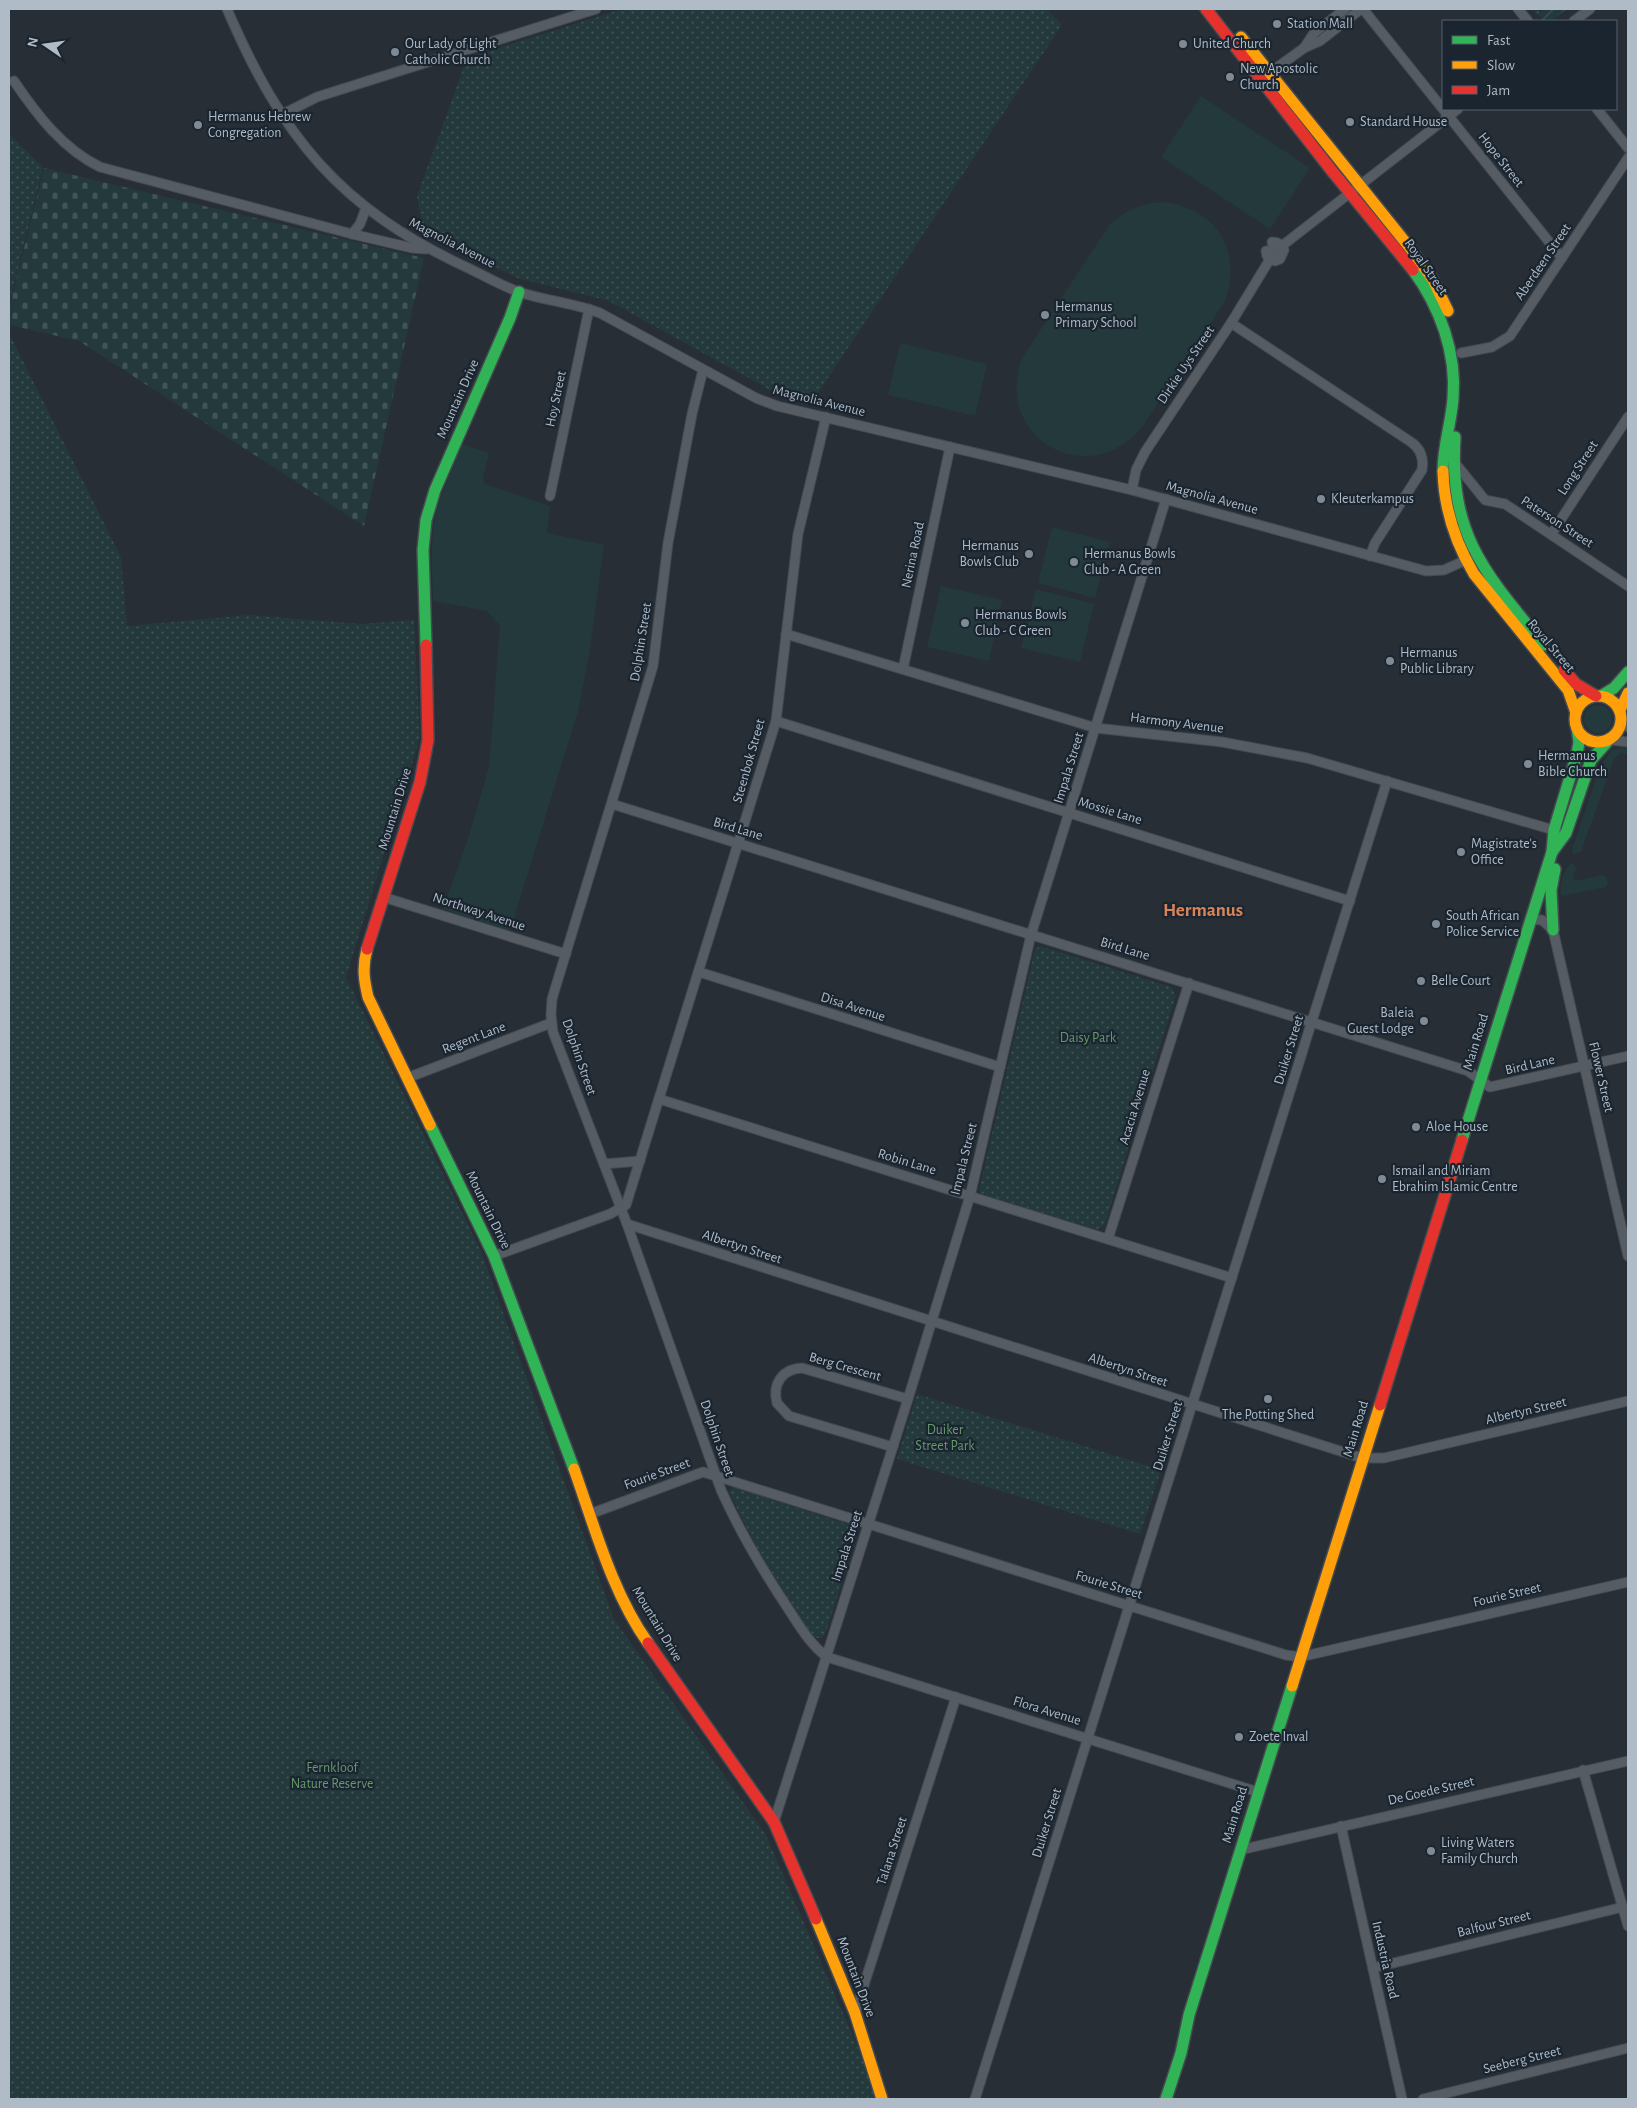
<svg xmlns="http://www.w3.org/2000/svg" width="1637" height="2108" font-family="'Alegreya Sans',sans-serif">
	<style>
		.grass { fill: #24393b }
		.cemetery { fill: url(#cemetery-stones) }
		.park { fill: url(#park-dots) }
		.garden { fill: url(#garden-furrows) }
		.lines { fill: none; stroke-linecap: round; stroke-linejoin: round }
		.street-casing { stroke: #444a50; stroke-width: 11 }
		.fast-casing { stroke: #444a50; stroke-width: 14 }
		.slow-casing { stroke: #444a50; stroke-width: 14 }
		.jam-casing { stroke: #444a50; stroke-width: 14 }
		.street { stroke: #565c63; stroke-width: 9 }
		.fast { stroke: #30b455; stroke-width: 11 }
		.slow { stroke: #ff9f0a; stroke-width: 11 }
		.jam { stroke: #e5322d; stroke-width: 11 }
		.poi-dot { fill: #7f8a94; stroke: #1a2530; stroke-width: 2 }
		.labels { text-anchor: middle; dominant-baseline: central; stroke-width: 4.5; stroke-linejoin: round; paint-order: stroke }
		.poi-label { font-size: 14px; fill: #afbbc7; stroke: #1a2530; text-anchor: start }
		.street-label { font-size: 14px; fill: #afbbc7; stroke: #1a2530 }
		.park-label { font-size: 14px; fill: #65996c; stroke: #1a2530 }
		.district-label { font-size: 19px; font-weight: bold; fill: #d88459; stroke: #1a2530 }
	</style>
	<defs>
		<pattern id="cemetery-stones" width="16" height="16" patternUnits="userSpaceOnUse" patternTransform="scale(1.25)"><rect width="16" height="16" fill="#24393b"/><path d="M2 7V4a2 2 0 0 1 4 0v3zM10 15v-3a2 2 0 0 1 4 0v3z" fill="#415456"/></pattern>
		<pattern id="park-dots" width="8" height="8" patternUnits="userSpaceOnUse" patternTransform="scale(1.25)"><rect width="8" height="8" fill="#24393b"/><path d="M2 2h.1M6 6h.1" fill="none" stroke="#415456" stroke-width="1.8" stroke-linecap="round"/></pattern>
		<pattern id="garden-furrows" width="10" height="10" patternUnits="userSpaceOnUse" patternTransform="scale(1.25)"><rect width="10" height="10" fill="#24393b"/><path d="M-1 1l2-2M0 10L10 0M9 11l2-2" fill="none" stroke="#415456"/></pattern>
	</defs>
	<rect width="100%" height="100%" fill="#272e35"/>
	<g class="grass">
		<path d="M1201 96 1310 168 1270 229 1161 157Z"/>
		<path d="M1162 202C1216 207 1243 251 1225 301L1143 426C1089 493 992 439 1022 358L1110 224C1126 210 1141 203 1162 202Z"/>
		<path d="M900 343 987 364 975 416 888 395Z"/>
		<path d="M462 444 489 453 483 478 485 484 550 506 547 533 604 545 590 649 579 708 510 931 443 909 468 839 489 767 500 626 487 611 433 601C432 570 429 536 438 505 445 485 454 464 462 444Z"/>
		<path d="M1052 527 1110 542 1095 598 1038 583Z"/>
		<path d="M941 586 1002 600 989 661 927 647Z"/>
		<path d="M1036 589 1094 604 1080 662 1021 648Z"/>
		<circle cx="1598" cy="719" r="14"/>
		<path d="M1621 747 1628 749V753L1619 754 1614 759 1581 852 1573 854 1572 849 1601 765 1612 750Z"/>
		<path d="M1570 864H1573L1576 868 1573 877 1575 881 1603 875 1607 878 1608 884 1606 887 1562 896C1557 889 1564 869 1570 864Z"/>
	</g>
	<path class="cemetery" d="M44 168 424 258 364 526 79 341 9 325V309Z"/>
	<g class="park">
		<path d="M622 9H1047L1062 25 812 402 772 391 609 301 517 278 423 229 417 196 467 58Z"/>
		<path d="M9 134 43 167 9 306Z"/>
		<path d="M9 333 121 557 127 626 249 615 361 624 414 620 420 738 346 977 480 1249 614 1619 766 1835 880 2099H9Z"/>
		<path d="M1040 946 1171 987 1176 995 1105 1224 1097 1230 982 1194 979 1190 1035 949Z"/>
		<path d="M917 1394 1161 1470 1140 1534 897 1459Z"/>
		<path d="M733 1487 853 1526 857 1530V1535L826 1632 822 1638H817L812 1635 762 1559 729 1492Z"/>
	</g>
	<path class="garden" d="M1533 9H1537L1540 12 1545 9H1567L1551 21H1543Z"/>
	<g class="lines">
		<defs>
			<g id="street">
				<path d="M227 9C282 137 339 208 468 268 485 276 502 286 519 292 546 301 574 303 600 313L756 398 777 406 1132 490 1426 571 1444 570 1468 559"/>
				<path d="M1363 9 1562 258"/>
				<path d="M1518 9 1528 21"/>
				<path d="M1574 21 1590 9"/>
				<path d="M1304 48 1314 33 1345 9"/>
				<path d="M1268 74 1304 48 1320 41 1361 9"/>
				<path d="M14 81C37 115 63 149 100 167L352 234 412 248 426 249"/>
				<path d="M1597 109 1628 148"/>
				<path d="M281 115 317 97 596 9"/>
				<path d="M352 234 360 224 366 208"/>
				<path d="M1272 242C1279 242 1282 244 1284 250L1280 259 1275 261 1267 256 1266 251H1275Z"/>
				<path d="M1283 245 1458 109"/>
				<path d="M1231 323 1411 442C1421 449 1424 458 1422 470L1375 543 1370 556"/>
				<path d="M1461 353 1492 347 1510 336 1628 158"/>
				<path d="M703 370 692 414 668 543 653 666 552 999 551 1015 553 1032 627 1224 721 1490C740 1532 763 1571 789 1610 800 1627 810 1644 827 1657L1258 1792"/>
				<path d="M1455 463 1485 500 1505 504 1628 586"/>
				<path d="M1132 490 1136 470 1145 452 1231 323 1270 259"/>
				<path d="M550 496 589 309"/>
				<path d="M1552 533 1628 417"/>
				<path d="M786 634 1096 728 1222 742 1307 758 1557 831"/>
				<path d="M903 669 950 447"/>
				<path d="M1621 714 1628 727"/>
				<path d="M776 721 1350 901"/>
				<path d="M1611 740 1628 742"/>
				<path d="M612 804 1468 1071 1490 1087 1628 1056"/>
				<path d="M383 897 566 954"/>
				<path d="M1530 919 1542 920 1553 930 1628 1256"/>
				<path d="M699 972 1000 1067"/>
				<path d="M407 1078 551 1023"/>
				<path d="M659 1099 1232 1278"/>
				<path d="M604 1164 640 1161"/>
				<path d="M627 1224 1362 1458H1384L1628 1401"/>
				<path d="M1108 1239 1189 983"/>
				<path d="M494 1256 610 1214 626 1205 776 721 798 534 826 417"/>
				<path d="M893 1447 789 1416 777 1403C772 1384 782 1369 802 1368L908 1399"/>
				<path d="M590 1514 703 1472 1286 1655 1300 1657 1628 1582"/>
				<path d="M1583 1770 1628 1926"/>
				<path d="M774 1822 908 1399 970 1196 1031 935 1166 499"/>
				<path d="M1341 1826 1402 2099"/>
				<path d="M1240 1850 1628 1761"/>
				<path d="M1373 1968 1623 1907"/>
				<path d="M855 2013 956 1697"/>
				<path d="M975 2099 1387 781"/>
				<path d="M1423 2099 1628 2048"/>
			</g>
			<g id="fast">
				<path d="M1413 270C1440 307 1457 353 1453 399 1451 424 1443 446 1443 471"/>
				<path d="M1455 437C1449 536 1485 573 1544 645"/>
				<path d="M426 645 423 550 426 520 435 490 510 318 519 292"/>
				<path d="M1601 696 1614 688 1628 672"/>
				<path d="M1552 852 1566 833 1591 760 1607 742"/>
				<path d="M1553 930 1551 890 1555 869"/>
				<path d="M430 1125 494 1256 574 1469"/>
				<path d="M1462 1140 1552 852 1554 830 1577 754 1579 742 1577 728"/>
				<path d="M1166 2099 1181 2053 1189 2015 1292 1686"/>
			</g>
			<g id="slow">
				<path d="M1241 37 1410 248 1433 280 1448 311"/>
				<path d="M1443 471C1444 509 1455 542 1474 574L1568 690 1576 713"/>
				<circle cx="1598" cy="719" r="23"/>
				<path d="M1620 710 1628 693"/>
				<path d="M367 949C362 967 364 980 368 997L430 1125"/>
				<path d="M574 1469C595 1528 612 1592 648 1643"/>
				<path d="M1292 1686 1380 1405"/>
				<path d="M816 1919 855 2013 882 2099"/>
			</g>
			<g id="jam">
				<path d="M1206 9 1332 171 1413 270"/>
				<path d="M1564 670 1576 684 1596 696"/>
				<path d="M367 949 420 782 428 740 426 645"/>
				<path d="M1380 1405 1462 1140"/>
				<path d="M648 1643 774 1822 816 1919"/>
			</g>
		</defs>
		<use href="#street" class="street-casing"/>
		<use href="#fast" class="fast-casing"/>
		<use href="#slow" class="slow-casing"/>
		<use href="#jam" class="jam-casing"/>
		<use href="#street" class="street"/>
		<use href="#fast" class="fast"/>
		<use href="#slow" class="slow"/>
		<use href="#jam" class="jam"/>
	</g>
	<g class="poi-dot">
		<circle cx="1277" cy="24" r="5"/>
		<circle cx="1183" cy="44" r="5"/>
		<circle cx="395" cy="52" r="5"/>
		<circle cx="1230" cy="77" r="5"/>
		<circle cx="1350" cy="122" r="5"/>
		<circle cx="198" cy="125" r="5"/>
		<circle cx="1045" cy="315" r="5"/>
		<circle cx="1321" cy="499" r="5"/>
		<circle cx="1029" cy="554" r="5"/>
		<circle cx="1074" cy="562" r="5"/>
		<circle cx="965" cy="623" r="5"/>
		<circle cx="1390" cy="661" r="5"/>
		<circle cx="1528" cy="764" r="5"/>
		<circle cx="1461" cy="852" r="5"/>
		<circle cx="1436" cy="924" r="5"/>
		<circle cx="1421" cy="981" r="5"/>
		<circle cx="1424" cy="1021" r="5"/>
		<circle cx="1416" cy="1127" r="5"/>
		<circle cx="1382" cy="1179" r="5"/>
		<circle cx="1268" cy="1399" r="5"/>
		<circle cx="1239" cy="1737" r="5"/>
		<circle cx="1431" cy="1851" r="5"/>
	</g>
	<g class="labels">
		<g class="poi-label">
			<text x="1287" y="24">Station Mall</text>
			<text x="405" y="44">Our Lady of Light<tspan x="405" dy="16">Catholic Church</tspan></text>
			<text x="1193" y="44">United Church</text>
			<text x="1240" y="69">New Apostolic<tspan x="1240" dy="16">Church</tspan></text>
			<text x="208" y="117">Hermanus Hebrew<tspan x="208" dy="16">Congregation</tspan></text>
			<text x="1360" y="122">Standard House</text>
			<text x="1055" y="307">Hermanus<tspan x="1055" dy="16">Primary School</tspan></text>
			<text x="1331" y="499">Kleuterkampus</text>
			<text x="1019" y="546" text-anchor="end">Hermanus<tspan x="1019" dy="16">Bowls Club</tspan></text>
			<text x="1084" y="554">Hermanus Bowls<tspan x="1084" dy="16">Club - A Green</tspan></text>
			<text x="975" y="615">Hermanus Bowls<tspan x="975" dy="16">Club - C Green</tspan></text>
			<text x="1400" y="653">Hermanus<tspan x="1400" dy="16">Public Library</tspan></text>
			<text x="1538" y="756">Hermanus<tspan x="1538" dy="16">Bible Church</tspan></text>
			<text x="1471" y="844">Magistrate's<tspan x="1471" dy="16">Office</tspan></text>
			<text x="1446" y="916">South African<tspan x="1446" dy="16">Police Service</tspan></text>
			<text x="1431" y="981">Belle Court</text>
			<text x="1414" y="1013" text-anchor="end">Baleia<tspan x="1414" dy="16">Guest Lodge</tspan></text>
			<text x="1426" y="1127">Aloe House</text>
			<text x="1392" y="1171">Ismail and Miriam<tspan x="1392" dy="16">Ebrahim Islamic Centre</tspan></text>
			<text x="1268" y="1415" text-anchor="middle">The Potting Shed</text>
			<text x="1249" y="1737">Zoete Inval</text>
			<text x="1441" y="1843">Living Waters<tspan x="1441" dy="16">Family Church</tspan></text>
		</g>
		<g class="street-label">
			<text transform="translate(1501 160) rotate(52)">Hope Street</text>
			<text transform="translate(452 243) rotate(27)">Magnolia Avenue</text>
			<text transform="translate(1543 262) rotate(-56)">Aberdeen Street</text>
			<text transform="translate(1426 267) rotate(55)">Royal Street</text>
			<text transform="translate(1186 365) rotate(-56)">Dirkie Uys Street</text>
			<text transform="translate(458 399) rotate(-66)">Mountain Drive</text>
			<text transform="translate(556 399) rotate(-78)">Hoy Street</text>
			<text transform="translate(819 401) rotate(14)">Magnolia Avenue</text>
			<text transform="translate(1578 468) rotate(-57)">Long Street</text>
			<text transform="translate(1212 498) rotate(15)">Magnolia Avenue</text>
			<text transform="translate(1557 522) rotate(33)">Paterson Street</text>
			<text transform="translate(913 555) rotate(-78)">Nerina Road</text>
			<text transform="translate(641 642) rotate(-81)">Dolphin Street</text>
			<text transform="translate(1551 646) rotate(50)">Royal Street</text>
			<text transform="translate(1177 723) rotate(7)">Harmony Avenue</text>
			<text transform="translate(749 761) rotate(-74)">Steenbok Street</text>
			<text transform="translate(1069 768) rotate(-73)">Impala Street</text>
			<text transform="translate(395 809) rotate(-73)">Mountain Drive</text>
			<text transform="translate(1110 811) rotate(17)">Mossie Lane</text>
			<text transform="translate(738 829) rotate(17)">Bird Lane</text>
			<text transform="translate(479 912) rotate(18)">Northway Avenue</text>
			<text transform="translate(1125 949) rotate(17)">Bird Lane</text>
			<text transform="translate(853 1007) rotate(18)">Disa Avenue</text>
			<text transform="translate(474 1038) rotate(-21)">Regent Lane</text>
			<text transform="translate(1476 1042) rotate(-73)">Main Road</text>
			<text transform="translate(1289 1050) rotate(-73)">Duiker Street</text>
			<text transform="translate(579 1057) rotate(71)">Dolphin Street</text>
			<text transform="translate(1530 1065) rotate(-13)">Bird Lane</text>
			<text transform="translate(1601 1077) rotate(77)">Flower Street</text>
			<text transform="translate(1135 1107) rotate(-73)">Acacia Avenue</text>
			<text transform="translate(964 1159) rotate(-76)">Impala Street</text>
			<text transform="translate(907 1162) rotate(17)">Robin Lane</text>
			<text transform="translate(488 1210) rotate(64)">Mountain Drive</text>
			<text transform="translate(742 1247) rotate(18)">Albertyn Street</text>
			<text transform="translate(845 1367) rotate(16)">Berg Crescent</text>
			<text transform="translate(1128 1370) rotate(18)">Albertyn Street</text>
			<text transform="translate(1526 1411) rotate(-13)">Albertyn Street</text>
			<text transform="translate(1356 1429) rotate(-73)">Main Road</text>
			<text transform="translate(1168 1436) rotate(-73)">Duiker Street</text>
			<text transform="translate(717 1438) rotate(71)">Dolphin Street</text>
			<text transform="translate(657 1474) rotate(-20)">Fourie Street</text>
			<text transform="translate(847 1546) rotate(-72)">Impala Street</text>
			<text transform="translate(1109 1585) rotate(17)">Fourie Street</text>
			<text transform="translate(1507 1595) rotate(-13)">Fourie Street</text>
			<text transform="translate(657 1624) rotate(59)">Mountain Drive</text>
			<text transform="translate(1047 1711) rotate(17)">Flora Avenue</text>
			<text transform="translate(1431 1791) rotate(-13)">De Goede Street</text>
			<text transform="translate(1235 1815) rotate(-73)">Main Road</text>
			<text transform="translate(1047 1823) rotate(-73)">Duiker Street</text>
			<text transform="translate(892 1851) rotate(-72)">Talana Street</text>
			<text transform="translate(1494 1924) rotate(-14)">Balfour Street</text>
			<text transform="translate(1385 1960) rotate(77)">Industria Road</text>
			<text transform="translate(856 1977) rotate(69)">Mountain Drive</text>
			<text transform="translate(1522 2060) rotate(-14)">Seeberg Street</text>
		</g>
		<g class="park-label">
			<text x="1088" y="1038">Daisy Park</text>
			<text x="945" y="1430">Duiker<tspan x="945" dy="16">Street Park</tspan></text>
			<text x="332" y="1768">Fernkloof<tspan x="332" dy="16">Nature Reserve</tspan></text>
		</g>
		<g class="district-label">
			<text x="1203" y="910">Hermanus</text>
		</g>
	</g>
	<rect width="1637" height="2108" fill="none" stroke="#afbbc7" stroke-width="20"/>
	<rect x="1442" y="20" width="175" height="90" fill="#1a2530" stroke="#56616c"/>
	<rect x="1452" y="36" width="25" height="8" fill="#30b455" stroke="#56616c"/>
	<text x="1487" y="45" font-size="15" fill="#afbbc7">Fast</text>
	<rect x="1452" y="61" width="25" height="8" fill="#ff9f0a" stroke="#56616c"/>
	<text x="1487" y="70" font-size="15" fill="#afbbc7">Slow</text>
	<rect x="1452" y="86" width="25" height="8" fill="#e5322d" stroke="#56616c"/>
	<text x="1487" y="95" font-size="15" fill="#afbbc7">Jam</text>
	<g transform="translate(45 45) rotate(283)" stroke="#1a2530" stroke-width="4" paint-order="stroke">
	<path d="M0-4L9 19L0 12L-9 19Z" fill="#afbbc7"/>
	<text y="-8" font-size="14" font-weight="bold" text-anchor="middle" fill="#afbbc7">N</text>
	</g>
</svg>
